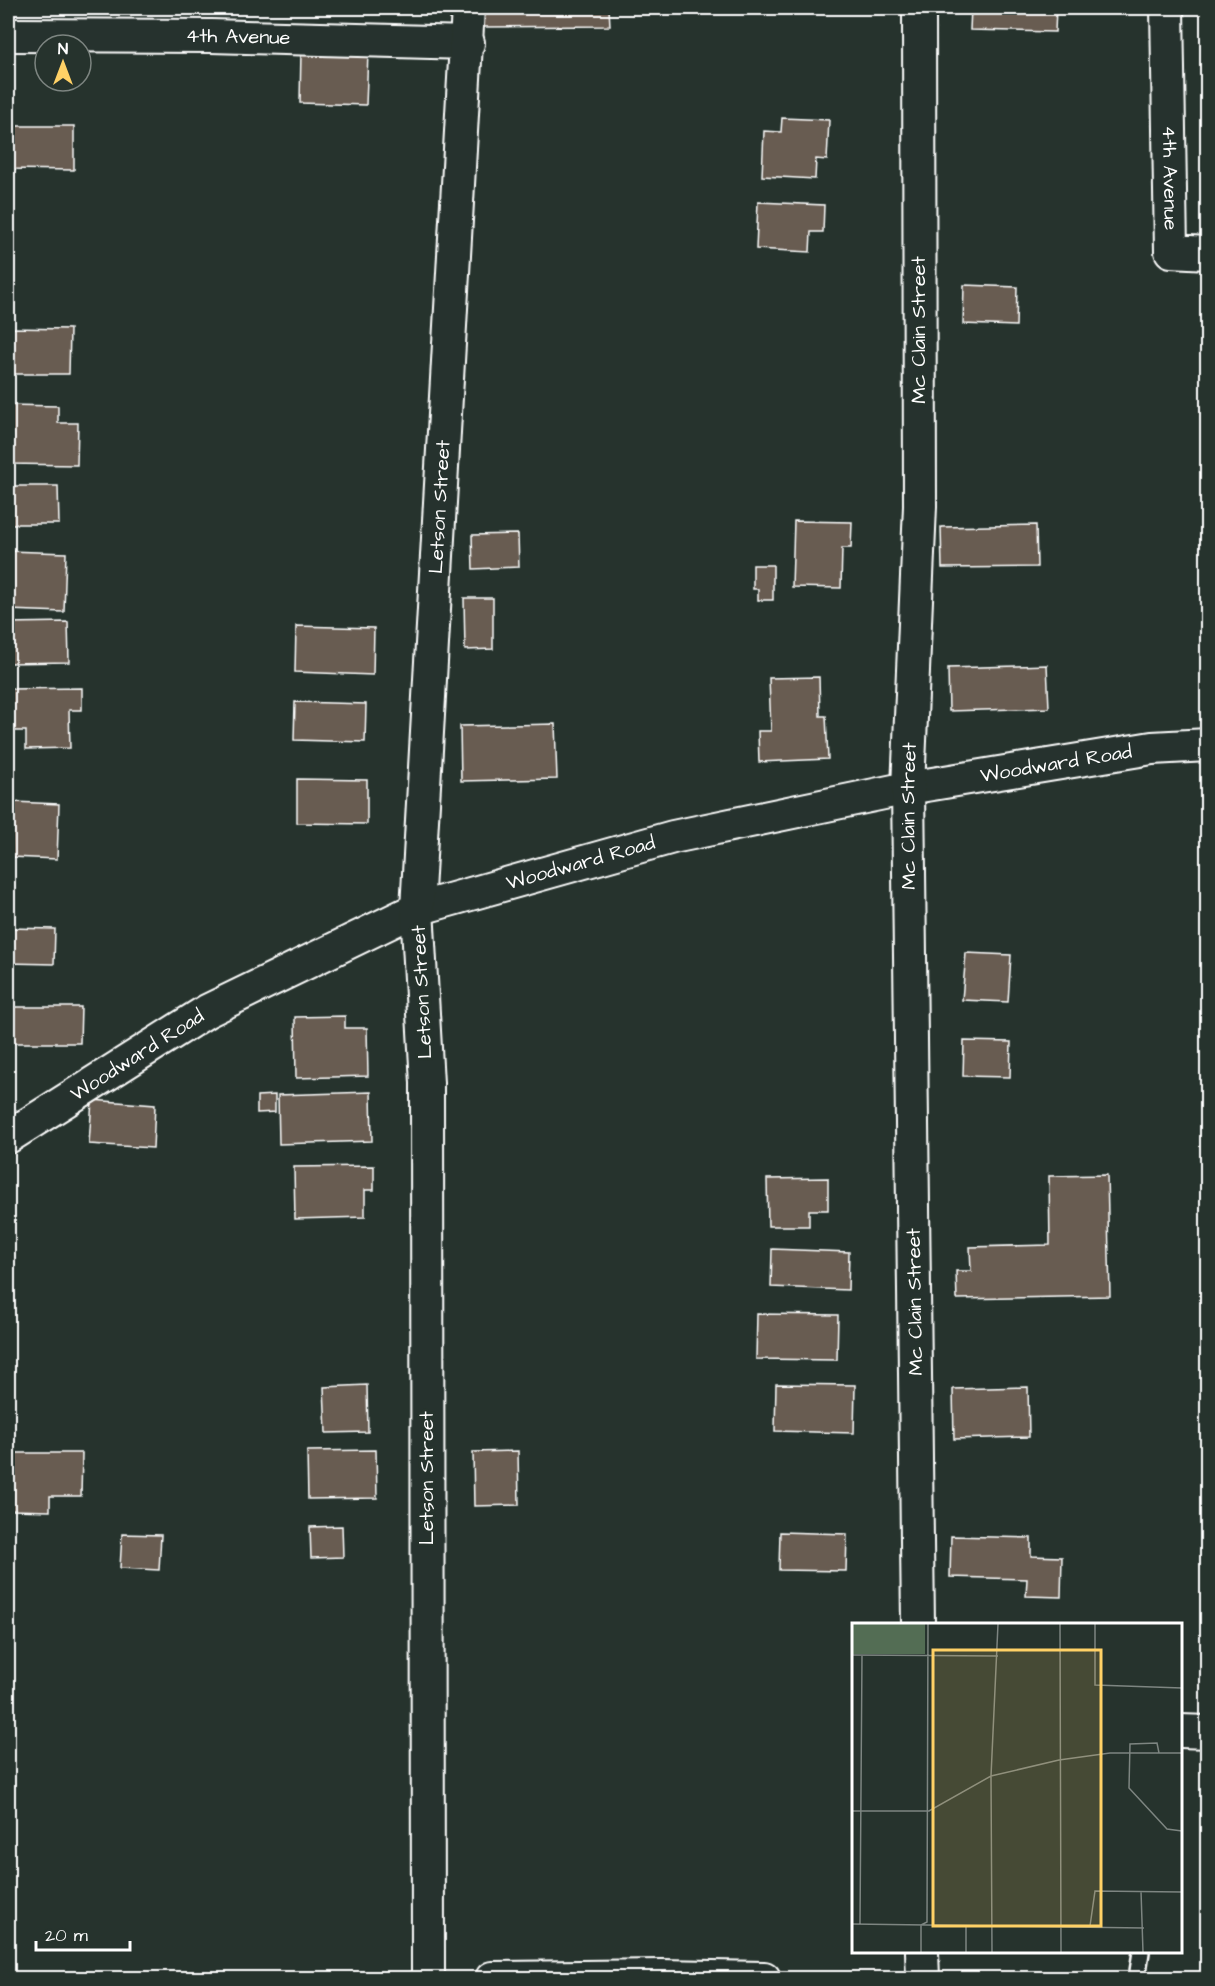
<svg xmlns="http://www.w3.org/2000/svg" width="1215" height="1986" font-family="'Architects Daughter',sans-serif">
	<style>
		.building { fill: #675c51; stroke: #fff; stroke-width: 1.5 }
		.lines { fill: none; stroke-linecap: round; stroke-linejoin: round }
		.lane-casing { stroke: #fff; stroke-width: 20 }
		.street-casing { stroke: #fff; stroke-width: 36 }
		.lane { stroke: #26332d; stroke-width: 15 }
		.street { stroke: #26332d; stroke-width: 32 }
		.labels { text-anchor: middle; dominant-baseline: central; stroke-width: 6; stroke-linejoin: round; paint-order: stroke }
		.street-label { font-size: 20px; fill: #fff; stroke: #26332d }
		.inset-road { fill: none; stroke: #7d8581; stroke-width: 1.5 }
		.view { fill: #ffd166; fill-opacity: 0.15; stroke: #ffd166; stroke-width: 3 }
		.inset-edge { fill: none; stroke: #fff; stroke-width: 3 }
	</style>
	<rect width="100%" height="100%" fill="#26332d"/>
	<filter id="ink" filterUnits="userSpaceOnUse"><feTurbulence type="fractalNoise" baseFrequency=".0167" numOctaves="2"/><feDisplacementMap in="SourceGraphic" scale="12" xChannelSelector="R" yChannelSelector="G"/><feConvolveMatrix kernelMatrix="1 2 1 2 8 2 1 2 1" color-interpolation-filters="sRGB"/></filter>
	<g filter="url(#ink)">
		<g class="building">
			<path d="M481 8H609L610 26 482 27Z"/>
			<path d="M971 8H1056L1055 32 970 30Z"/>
			<path d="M301 51 368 52 366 105 300 103Z"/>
			<path d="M782 118 829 120 827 160 816 159 815 179 762 176 764 131 781 132Z"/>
			<path d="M8 126H74V170L8 169Z"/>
			<path d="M758 202 824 205 823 232H811L810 252 756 249Z"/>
			<path d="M964 285 1017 287 1016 326 963 324Z"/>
			<path d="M8 328 70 329 69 374H8Z"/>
			<path d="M8 405 58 406V423H78L77 465 8 464Z"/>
			<path d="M8 486H58L59 524H8Z"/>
			<path d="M794 521 852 522 851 548H842L841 588 792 587Z"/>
			<path d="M1036 525 1037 567 942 568 941 527Z"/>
			<path d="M518 534 519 567 473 569 472 535Z"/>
			<path d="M8 551 66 553 64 612 8 610Z"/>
			<path d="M753 565H773V600H758V589H753Z"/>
			<path d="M464 598H493V649L465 650Z"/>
			<path d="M68 622 69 662 8 663V623Z"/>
			<path d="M296 626 374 628 373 675 295 672Z"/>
			<path d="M1047 665 1049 708 949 711 948 668Z"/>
			<path d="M819 677 820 716H826L828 759 759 762 758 731H771L769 678Z"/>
			<path d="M82 688V710H69L70 748 26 749V731H8V689Z"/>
			<path d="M295 702 366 704 365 742 294 740Z"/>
			<path d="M555 724 557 779 461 781 460 726Z"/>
			<path d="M297 779 367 780V824L297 823Z"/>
			<path d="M13 802 59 804 57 859 11 857Z"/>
			<path d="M8 928 55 929 54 964 8 963Z"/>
			<path d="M966 953 1011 955 1008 1002 962 1000Z"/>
			<path d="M8 1007H81L80 1043H8Z"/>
			<path d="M345 1016V1028H367L368 1076 296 1078 295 1017Z"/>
			<path d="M964 1041 1011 1042 1010 1077 963 1076Z"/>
			<path d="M371 1092 372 1141 279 1144 278 1095Z"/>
			<path d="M275 1095V1112L257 1113V1096Z"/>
			<path d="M92 1100 155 1105 153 1148 89 1144Z"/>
			<path d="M374 1166V1190H365V1217L295 1219 294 1167Z"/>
			<path d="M1107 1175 1110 1296 957 1299 956 1271H971L970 1247 1050 1245 1049 1176Z"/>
			<path d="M828 1178V1210H809V1226H768L767 1179Z"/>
			<path d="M772 1249 849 1252 848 1290 771 1287Z"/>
			<path d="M757 1314 838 1315 837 1360 756 1359Z"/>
			<path d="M776 1384 855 1385 854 1433 775 1431Z"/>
			<path d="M367 1385 368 1432 326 1433 324 1387Z"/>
			<path d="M1028 1387 1029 1437 954 1439 953 1389Z"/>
			<path d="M376 1450 377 1498 308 1499 307 1451Z"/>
			<path d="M518 1451 519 1505 474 1506 473 1452Z"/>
			<path d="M8 1453H82L81 1496H50V1511L11 1510V1495H8Z"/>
			<path d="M342 1526 343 1557 311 1558 310 1527Z"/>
			<path d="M780 1532 847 1534 846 1571 779 1570Z"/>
			<path d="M122 1534 161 1535 159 1570 120 1568Z"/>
			<path d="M951 1536 1031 1538V1556L1062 1557 1061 1597 1026 1596 1027 1579 950 1577Z"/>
		</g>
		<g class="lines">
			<defs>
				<path id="lane" d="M1137 1978 1141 1952"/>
				<g id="street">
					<path id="s1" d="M1167 8 1171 251 1208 253"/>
					<path id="s2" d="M8 35 211 36 468 43"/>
					<path id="s3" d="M8 1137 207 1011 417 909 673 837 908 788 1152 748 1208 745"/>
					<path id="s4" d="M918 1624 908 788 920 506 919 8"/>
					<path d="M1180 1731 1208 1732"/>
					<path d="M922 1952 923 1978"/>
					<path id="s5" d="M428 1978 427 1083 417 909 468 8"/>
					<path d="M492 1978 661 1976 764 1978"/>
				</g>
			</defs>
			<use href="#lane" class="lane-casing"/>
			<use href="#street" class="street-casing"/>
			<use href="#lane" class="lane"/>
			<use href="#street" class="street"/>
		</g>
	</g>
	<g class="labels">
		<g class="street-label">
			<text stroke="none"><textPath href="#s2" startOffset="230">4th Avenue</textPath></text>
			<text stroke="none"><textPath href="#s1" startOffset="170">4th Avenue</textPath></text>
			<text transform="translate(919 330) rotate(-90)">Mc Clain Street</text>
			<text stroke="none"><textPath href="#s5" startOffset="1472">Letson Street</textPath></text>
			<text stroke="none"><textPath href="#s3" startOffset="1125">Woodward Road</textPath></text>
			<text stroke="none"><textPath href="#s4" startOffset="808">Mc Clain Street</textPath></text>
			<text stroke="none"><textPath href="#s3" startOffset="639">Woodward Road</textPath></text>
			<text transform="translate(422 992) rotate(-93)">Letson Street</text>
			<text stroke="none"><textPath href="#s3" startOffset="153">Woodward Road</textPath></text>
			<text transform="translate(915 1302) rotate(-91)">Mc Clain Street</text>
			<text transform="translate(427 1478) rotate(-90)">Letson Street</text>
		</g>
	</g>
	<g transform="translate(852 1623)">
		<rect width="330" height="330" fill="#26332d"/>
		<path d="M0 1H73V31H0Z" fill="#536d54"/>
		<path class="inset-road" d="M208 1 209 329M243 1V62L330 65M0 32 146 33M307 130 305 120 278 121 277 165 315 206 330 208M0 188H77L139 153 207 137 258 130H330M289 268 291 329M0 301 292 305M8 301 10 32M238 303 243 268 330 269M69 329V302L75 299 76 1M114 329V303M140 329 139 153 146 1"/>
		<path class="view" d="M81 27H249V303H81Z"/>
		<rect width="330" height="330" class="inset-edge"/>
	</g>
	<rect width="1215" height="1986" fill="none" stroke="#26332d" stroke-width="30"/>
	<rect x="15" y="15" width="1185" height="1956" fill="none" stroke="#fff" stroke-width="2" filter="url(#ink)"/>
	<g transform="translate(63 63)"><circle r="28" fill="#26332d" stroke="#7d8581" stroke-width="1.5"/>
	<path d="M0-4.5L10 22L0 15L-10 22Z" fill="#ffd166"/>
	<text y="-9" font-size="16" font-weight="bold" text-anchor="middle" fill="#ffffff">N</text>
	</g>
	<path d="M36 1941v9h94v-9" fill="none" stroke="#ffffff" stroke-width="3"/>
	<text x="45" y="1941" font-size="18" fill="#ffffff" stroke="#26332d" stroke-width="4.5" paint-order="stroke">20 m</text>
</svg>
